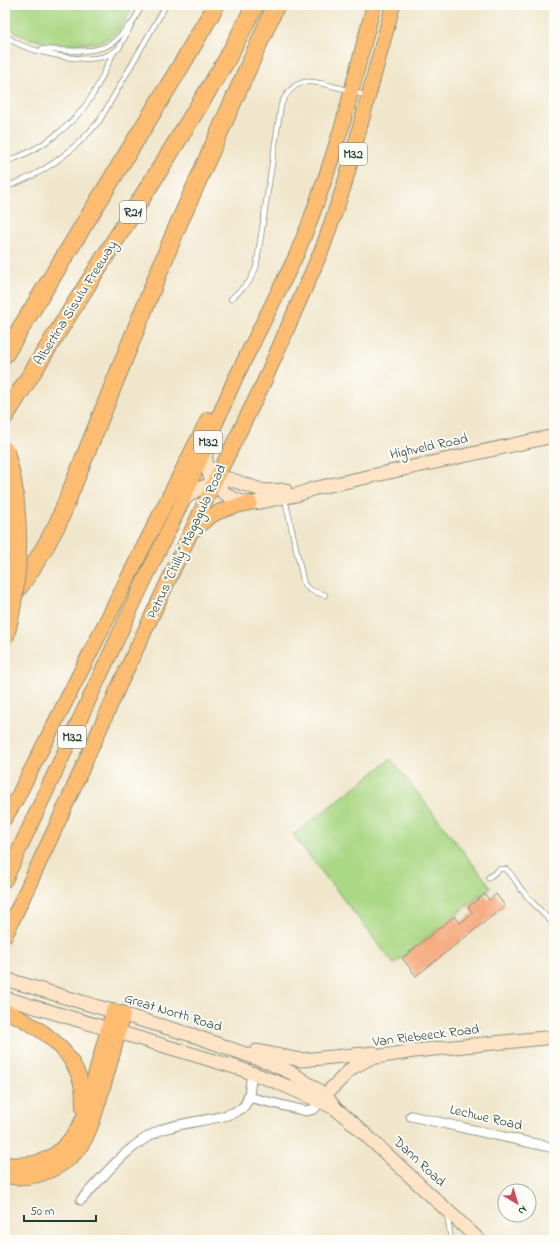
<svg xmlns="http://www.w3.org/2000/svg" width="559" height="1245" font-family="'Indie Flower',sans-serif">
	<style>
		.grass { fill: #abd885; stroke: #658a5c }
		.building { fill: #f6ac81 }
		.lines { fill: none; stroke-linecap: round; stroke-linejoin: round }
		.lane-casing { stroke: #889280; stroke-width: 6 }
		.street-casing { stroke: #889280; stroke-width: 11 }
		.secondary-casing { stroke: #889280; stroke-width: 15 }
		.primary-casing { stroke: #889280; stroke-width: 16 }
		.highway-casing { stroke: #889280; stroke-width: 19 }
		.lane { stroke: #fff; stroke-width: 4.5 }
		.street { stroke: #fff; stroke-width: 9 }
		.secondary { stroke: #fee4c6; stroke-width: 13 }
		.primary { stroke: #fdbc70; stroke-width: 14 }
		.highway { stroke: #fdbc70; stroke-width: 17 }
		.highway-bridge-casing { stroke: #889280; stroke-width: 19; stroke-linecap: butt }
		.highway-bridge { stroke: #fdbc70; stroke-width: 17 }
		.labels { text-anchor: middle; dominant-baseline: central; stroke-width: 4; stroke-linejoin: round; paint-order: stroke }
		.shield { fill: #fdfcf7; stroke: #62766e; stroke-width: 1 }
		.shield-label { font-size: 13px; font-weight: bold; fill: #1f3d34 }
		.street-label { font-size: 14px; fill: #1f3d34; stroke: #fdfcf7 }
	</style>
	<rect width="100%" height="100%" fill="#fdfcf7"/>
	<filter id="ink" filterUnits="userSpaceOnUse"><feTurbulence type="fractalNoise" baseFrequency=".025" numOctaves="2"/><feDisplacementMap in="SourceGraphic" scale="8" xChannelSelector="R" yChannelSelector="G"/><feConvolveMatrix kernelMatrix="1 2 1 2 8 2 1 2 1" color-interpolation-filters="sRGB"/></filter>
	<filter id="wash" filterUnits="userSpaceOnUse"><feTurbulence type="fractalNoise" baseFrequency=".012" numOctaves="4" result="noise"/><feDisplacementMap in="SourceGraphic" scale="16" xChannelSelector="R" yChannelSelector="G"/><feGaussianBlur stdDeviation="0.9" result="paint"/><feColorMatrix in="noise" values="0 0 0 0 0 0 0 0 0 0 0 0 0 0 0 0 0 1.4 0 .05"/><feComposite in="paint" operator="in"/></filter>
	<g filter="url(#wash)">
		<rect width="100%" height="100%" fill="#f0e6cb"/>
		<g class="grass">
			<path d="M5 5H134C128 15 122 28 113 35 96 50 37 44 18 34 13 31 9 25 5 21Z"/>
			<path d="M391 759 491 887 394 964 293 835Z"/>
		</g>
		<g id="blocks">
			<path class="building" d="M485 894 489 900 496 894 505 906 416 976 402 958 455 916 460 923 473 913 468 907Z"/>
		</g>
	</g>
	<g filter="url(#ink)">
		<use href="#blocks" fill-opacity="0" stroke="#889280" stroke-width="1"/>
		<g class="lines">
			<defs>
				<g id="lane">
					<path d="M5 35C22 51 73 61 97 58 105 57 113 53 119 48L142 5"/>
					<path d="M42 49C62 50 95 55 112 43 119 38 124 31 129 25"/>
					<path d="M5 162C37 152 72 127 90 99 100 84 106 67 114 52"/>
					<path d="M5 187C43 175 75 150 100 120L166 5"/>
					<path d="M231 299 249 282 256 268 281 105C285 95 293 84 305 82 318 80 353 92 367 96"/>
					<path d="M285 499 304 584 310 590 325 595"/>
					<path d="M488 878 500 869H506C512 874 516 882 521 889 531 901 542 913 554 924"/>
					<path d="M447 1214 451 1240"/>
				</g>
				<g id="street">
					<path d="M248 1097 306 1111 314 1109 320 1102"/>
					<path d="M411 1116 554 1148"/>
					<path d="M81 1200C105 1175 128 1144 161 1130 181 1121 230 1120 243 1107 251 1100 250 1082 252 1072"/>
				</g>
				<g id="secondary">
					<path d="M207 446C206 451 205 456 206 461 208 483 228 501 249 503 259 503 269 500 279 498 291 496 301 495 312 489L554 436"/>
					<path d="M182 502 190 494 198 489 222 480 229 479 264 491 285 490"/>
					<path d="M5 979 195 1036 270 1063 292 1073 325 1095 336 1109 354 1124 479 1240"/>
					<path d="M5 998 238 1068 279 1083 335 1108"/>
					<path d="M257 1051 296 1059 302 1060 374 1053"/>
					<path d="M320 1102 325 1095 352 1068 370 1058 414 1051 554 1037"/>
				</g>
				<g id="primary">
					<path d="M196 529C212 511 227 508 250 503"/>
					<path d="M5 818 16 800 208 419"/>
					<path d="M5 880 138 594 182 502 234 381 295 258 309 224 327 173 343 123 374 5"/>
					<path d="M5 936 60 818 119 686 214 483 263 384 323 247 344 186 393 5"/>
					<path d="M5 1011C39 1026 75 1049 82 1088 83 1094 83 1101 83 1107"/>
					<path d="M5 1164C45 1168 65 1153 83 1119L113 1011"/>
					<path d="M5 1176C38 1183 75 1164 88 1133 95 1117 99 1100 104 1084 111 1060 118 1037 123 1013"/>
				</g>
				<g id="highway">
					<path d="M5 354 182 64 216 5"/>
					<path d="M5 416 163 164 226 61 255 5"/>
					<path d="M10 599C29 575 44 550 58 523L175 232 276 5"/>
				</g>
			</defs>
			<use href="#lane" class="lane-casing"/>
			<use href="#street" class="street-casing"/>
			<use href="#secondary" class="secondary-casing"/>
			<use href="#primary" class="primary-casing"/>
			<use href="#highway" class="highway-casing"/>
			<use href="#lane" class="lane"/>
			<use href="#street" class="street"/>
			<use href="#secondary" class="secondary"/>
			<use href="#primary" class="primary"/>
			<use href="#highway" class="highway"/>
			<defs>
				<path id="highway-bridge" d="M5 450C8 461 11 472 13 483 21 535 19 587 5 638"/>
			</defs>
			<use href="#highway-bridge" class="highway-bridge-casing"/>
			<use href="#highway-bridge" class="highway-bridge"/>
		</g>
	</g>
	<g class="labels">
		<g class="shield">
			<rect x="339" y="143" width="28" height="22" rx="3"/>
			<rect x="120" y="201" width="26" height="22" rx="3"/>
			<rect x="194" y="431" width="28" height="22" rx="3"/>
			<rect x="58" y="726" width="28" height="22" rx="3"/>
		</g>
		<g class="shield-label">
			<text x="353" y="154">M32</text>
			<text x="133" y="212">R21</text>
			<text x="208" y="442">M32</text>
			<text x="72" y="737">M32</text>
		</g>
		<g class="street-label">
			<text transform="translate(76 303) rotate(-58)">Albertina Sisulu Freeway</text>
			<text transform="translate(429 447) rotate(-12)">Highveld Road</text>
			<text transform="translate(187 542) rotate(-65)">Petrus “Chilly” Magagula Road</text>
			<text transform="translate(173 1013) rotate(17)">Great North Road</text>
			<text transform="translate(426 1036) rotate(-7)">Van Riebeeck Road</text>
			<text transform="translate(486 1118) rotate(13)">Lechwe Road</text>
			<text transform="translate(419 1162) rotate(43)">Dann Road</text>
		</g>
	</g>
	<rect width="559" height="1245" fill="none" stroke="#fdfcf7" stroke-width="20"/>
	<g transform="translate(517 1203) rotate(142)"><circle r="19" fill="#fdfcf7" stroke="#a4b0a9"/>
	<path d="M0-3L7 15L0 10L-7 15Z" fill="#d1495b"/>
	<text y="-6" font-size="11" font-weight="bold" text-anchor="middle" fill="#1f3d34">N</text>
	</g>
	<path d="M24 1215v6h72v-6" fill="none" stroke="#1f3d34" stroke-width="2"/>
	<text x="30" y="1215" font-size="12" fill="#1f3d34" stroke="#fdfcf7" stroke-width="3" paint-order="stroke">50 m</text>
</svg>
